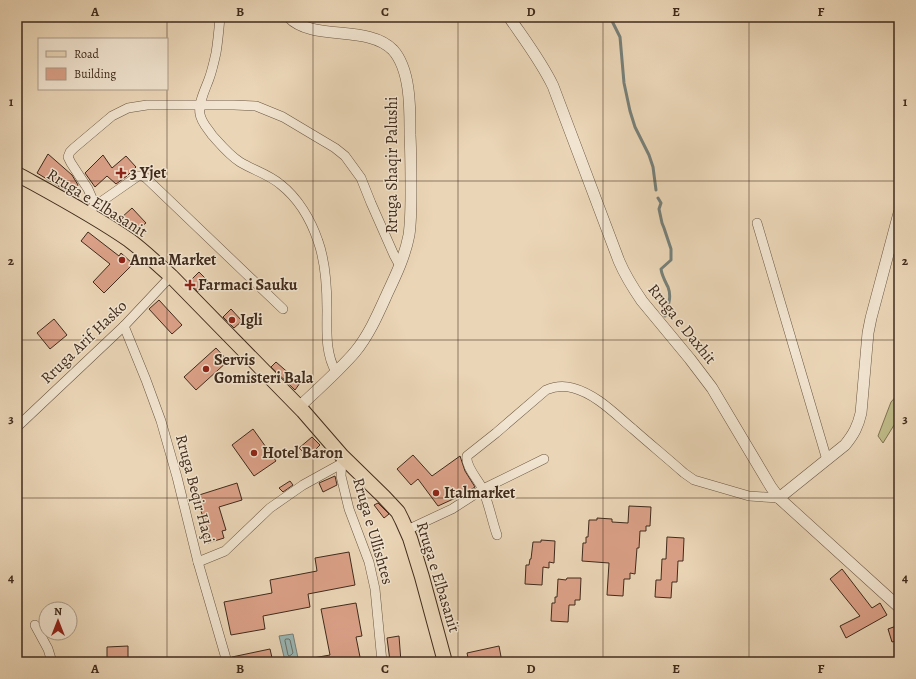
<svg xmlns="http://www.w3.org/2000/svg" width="916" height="679" font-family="Alegreya,serif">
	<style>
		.green { fill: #bfbb88; stroke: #807352 }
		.water { fill: #9ab7b5; stroke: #767f78 }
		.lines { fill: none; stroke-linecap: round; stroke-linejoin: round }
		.shore { stroke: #6d7168; stroke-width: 1 }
		.stream { stroke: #767f78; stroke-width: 3 }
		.building { fill: #daa087; stroke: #402b1c }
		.minor-casing { stroke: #6a5642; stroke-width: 10 }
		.tertiary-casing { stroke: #6a5642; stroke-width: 12 }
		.primary-casing { stroke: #402b1c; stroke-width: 16 }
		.minor { stroke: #f1e4d0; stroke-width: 9 }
		.tertiary { stroke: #f1e4d0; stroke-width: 11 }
		.primary { stroke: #ead5b6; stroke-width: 14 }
		.grid { fill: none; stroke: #402b1c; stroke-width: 1; stroke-opacity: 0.55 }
		.poi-dot { fill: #8f2418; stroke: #f1e4d0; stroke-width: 1.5 }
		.labels { text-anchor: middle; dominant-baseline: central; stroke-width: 3; stroke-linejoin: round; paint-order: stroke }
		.street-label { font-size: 16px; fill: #402b1c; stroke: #f1e4d0 }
		.poi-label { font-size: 16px; font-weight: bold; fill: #402b1c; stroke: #f1e4d0; text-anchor: start }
		.neatline { fill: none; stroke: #402b1c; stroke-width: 1.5 }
		.grid-label { font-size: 13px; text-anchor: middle; font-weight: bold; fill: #402b1c }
	</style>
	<rect width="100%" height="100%" fill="#ead5b6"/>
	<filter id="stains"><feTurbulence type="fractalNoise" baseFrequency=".005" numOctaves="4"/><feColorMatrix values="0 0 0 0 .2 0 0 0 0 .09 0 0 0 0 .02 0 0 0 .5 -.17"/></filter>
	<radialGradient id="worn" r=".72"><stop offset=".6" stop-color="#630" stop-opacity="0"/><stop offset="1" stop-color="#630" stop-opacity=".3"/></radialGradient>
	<path class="green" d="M899 393V417L883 443 878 436 891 402Z"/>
	<path class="water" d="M293 634 298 658 285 661 279 636Z"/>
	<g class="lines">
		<path class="shore" d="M286 639H289L290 640 293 653 291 655 289 656 288 655 285 641Z"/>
		<g class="stream">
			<path d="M610 17 620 37 624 83 630 111 635 127 649 155 653 167 656 190"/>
			<path d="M658 198 661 203 659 209 662 223 664 228 671 249V260L661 269C662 276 665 281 668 287 672 297 668 306 665 316"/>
		</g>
	</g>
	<g class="building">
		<path d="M48 154 72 175 78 185 73 195 37 173Z"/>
		<path d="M103 155 112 168 126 156 136 167 127 176 116 184 107 176 95 187 85 173Z"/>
		<path d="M132 208 146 223 134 232 121 218Z"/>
		<path d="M88 232 119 256 121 253 133 264 104 293 93 282 110 264 81 241Z"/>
		<path d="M199 272 208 281 198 292 189 282Z"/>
		<path d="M159 300 182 325 172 334 149 309Z"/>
		<path d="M231 309 242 321 234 328 223 317Z"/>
		<path d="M54 319 67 335 50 349 37 333Z"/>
		<path d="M216 348 228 361 196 390 184 377Z"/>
		<path d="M276 362 300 383 295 390 271 367Z"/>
		<path d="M253 429 276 461 254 476 232 445Z"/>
		<path d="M312 437 320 445 308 457 299 448Z"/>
		<path d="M413 455 432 476 460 456 465 471 475 487 462 495 438 506 418 479 411 485 397 469Z"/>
		<path d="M335 476 337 485 323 492 319 483Z"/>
		<path d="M290 481 293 485 283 492 279 488Z"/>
		<path d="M237 483 242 500 219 507 226 530 222 531 224 538 208 543 202 524 205 523 196 496Z"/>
		<path d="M378 503 389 514 384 518 374 505Z"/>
		<path d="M629 506 651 507 650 526H646V531H640L639 548H637L635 574 630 573V579H624L623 596 607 595 609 563 582 561 583 543H586V537H588L589 520H597V518L612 519V522L628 523Z"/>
		<path d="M667 537 684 538 683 561H678L677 582H672L671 598 655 597 656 580H661L662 559H666Z"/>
		<path d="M541 540 555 541 554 563 549 562V568L543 567 542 585 525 584 526 565H529L530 559H531L533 542H541Z"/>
		<path d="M349 552 355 585 308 594 310 607 263 616 265 629 231 635 224 602 272 593 270 580 317 571 315 558Z"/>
		<path d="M842 569 872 608 880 603 887 615 846 638 840 626 860 616 830 579Z"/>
		<path d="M567 578H581L580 600H575V605H569L568 622 551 621 552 603H555V597H557L558 579 566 580Z"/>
		<path d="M356 603 362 636 356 637 361 662H313V658L330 655 321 609Z"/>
		<path d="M899 625V640L892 642 888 629Z"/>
		<path d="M399 636 401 662H391L390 661 387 638Z"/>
		<path d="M128 646V662H107V647Z"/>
		<path d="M499 646 502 662H469L467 653Z"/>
		<path d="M270 649 273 662H233L232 657Z"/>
	</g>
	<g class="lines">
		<defs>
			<g id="minor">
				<path d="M220 17C219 29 218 41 216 53 214 62 212 71 209 79 205 90 198 103 200 114 201 122 208 129 212 135 221 145 229 155 240 162 253 170 268 174 280 184 298 198 311 220 318 241 326 263 327 288 327 310 327 331 325 353 336 372"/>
				<path d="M95 205 88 189 71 163 68 157 70 152 74 148 112 116 128 108 147 105H234L256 106 283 117 335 148 345 156 361 178 371 203 394 255 400 266"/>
				<path d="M92 208 138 176H143L146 178 283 309"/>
				<path d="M757 223 827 460"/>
				<path d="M124 326 146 380 161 421 177 477 198 562 227 662"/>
				<path d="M17 427 124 326 171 276"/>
				<path d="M342 456 341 476 349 509 369 562 375 589 382 662"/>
				<path d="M407 530 452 509 483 489 544 459"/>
				<path d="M497 535C492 521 489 504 483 490 479 480 465 467 467 456L496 433 546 390C555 386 563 385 573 388 596 394 615 414 633 429 650 444 667 458 684 473L694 480 749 496 779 498"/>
				<path d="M198 562 225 551 270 508 303 485 341 464"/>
				<path d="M35 625 48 649 52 662"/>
			</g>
			<g id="tertiary">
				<path d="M289 17C313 42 368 24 393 50 411 70 410 110 410 135 411 154 411 173 411 192 411 206 411 221 409 235 405 256 396 275 387 294 378 314 369 335 355 352 350 358 344 364 338 370 326 382 312 395 299 407"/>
				<path d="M509 17C524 39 541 61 553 86L619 261C625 275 633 288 642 301L690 359 712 388 771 487 779 498 899 607"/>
				<path d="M779 498 845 445C854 434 858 426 861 413L868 333 871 318 899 213"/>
			</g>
			<path id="primary" d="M17 174C55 195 93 215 129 240 144 251 157 264 171 276L303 411 342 456 384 497 398 512 402 520 410 538 422 577 445 662"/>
		</defs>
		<use href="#minor" class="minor-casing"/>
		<use href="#tertiary" class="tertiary-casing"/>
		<use href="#primary" class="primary-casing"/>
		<use href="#minor" class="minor"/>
		<use href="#tertiary" class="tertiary"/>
		<use href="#primary" class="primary"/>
	</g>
	<path class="grid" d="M167 17V662M313 17V662M458 17V662M603 17V662M749 17V662M17 181H899M17 340H899M17 498H899"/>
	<g class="poi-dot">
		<path d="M119 167h4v4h4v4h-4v4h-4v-4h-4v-4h4z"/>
		<circle cx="122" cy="260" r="4"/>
		<path d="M188 279h4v4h4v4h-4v4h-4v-4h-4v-4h4z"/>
		<circle cx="232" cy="320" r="4"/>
		<circle cx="206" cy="369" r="4"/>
		<circle cx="254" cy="453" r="4"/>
		<circle cx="436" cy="493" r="4"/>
	</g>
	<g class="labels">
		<g class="street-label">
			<text transform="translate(392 165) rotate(-90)">Rruga Shaqir Palushi</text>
			<text transform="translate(97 203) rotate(32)">Rruga e Elbasanit</text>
			<text transform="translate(682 324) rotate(51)">Rruga e Daxhit</text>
			<text transform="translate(84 342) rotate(-44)">Rruga Arif Hasko</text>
			<text transform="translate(195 489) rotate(75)">Rruga Beqir Haçi</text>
			<text transform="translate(373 531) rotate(74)">Rruga e Ullishtes</text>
			<text transform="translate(438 577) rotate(73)">Rruga e Elbasanit</text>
		</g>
		<g class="poi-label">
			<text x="130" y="173">3 Yjet</text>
			<text x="130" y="260">Anna Market</text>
			<text x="198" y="285">Farmaci Sauku</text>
			<text x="240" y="320">Igli</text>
			<text x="214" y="360">Servis<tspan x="214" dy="18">Gomisteri Bala</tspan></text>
			<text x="262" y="453">Hotel Baron</text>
			<text x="444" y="493">Italmarket</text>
		</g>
	</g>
	<rect width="916" height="679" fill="none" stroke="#ead5b6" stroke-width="44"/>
	<rect x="38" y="38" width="130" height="52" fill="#f1e4d0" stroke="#aa9a88"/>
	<rect x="46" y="51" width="20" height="6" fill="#ead5b6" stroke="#aa9a88"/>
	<text x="74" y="58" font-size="12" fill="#402b1c">Road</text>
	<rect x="46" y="68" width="20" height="12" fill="#daa087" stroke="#aa9a88"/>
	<text x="74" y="78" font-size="12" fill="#402b1c">Building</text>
	<g transform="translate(58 621)"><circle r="19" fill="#f1e4d0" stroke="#aa9a88"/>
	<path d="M0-3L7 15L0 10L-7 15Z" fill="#8f2418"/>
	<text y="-6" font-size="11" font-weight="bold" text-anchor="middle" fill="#402b1c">N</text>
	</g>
	<rect x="22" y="22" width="872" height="635" class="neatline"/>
	<g class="grid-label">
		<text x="95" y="16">A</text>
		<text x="240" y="16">B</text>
		<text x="385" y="16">C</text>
		<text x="531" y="16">D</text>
		<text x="676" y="16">E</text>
		<text x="821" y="16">F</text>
		<text x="11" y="106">1</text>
		<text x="905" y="106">1</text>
		<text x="11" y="265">2</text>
		<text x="905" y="265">2</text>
		<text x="11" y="423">3</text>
		<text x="905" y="423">3</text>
		<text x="11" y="582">4</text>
		<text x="905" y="582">4</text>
		<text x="95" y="673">A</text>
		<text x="240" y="673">B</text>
		<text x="385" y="673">C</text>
		<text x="531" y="673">D</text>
		<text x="676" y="673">E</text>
		<text x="821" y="673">F</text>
	</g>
	<rect width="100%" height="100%" filter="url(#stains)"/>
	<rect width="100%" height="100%" fill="url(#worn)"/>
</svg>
